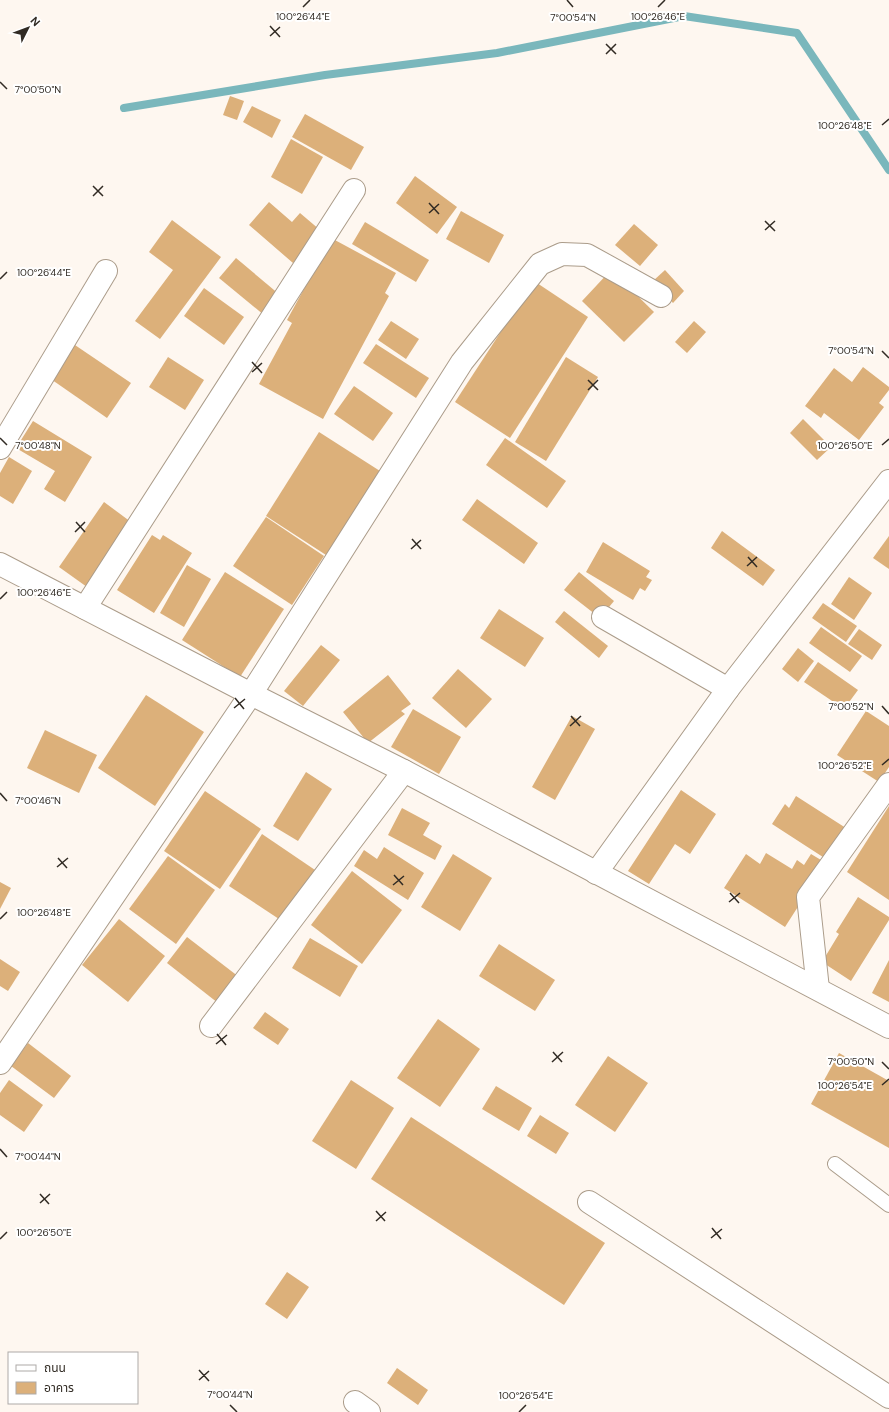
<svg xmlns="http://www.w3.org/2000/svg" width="889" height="1412" font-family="'DM Sans','Noto Sans Thai',sans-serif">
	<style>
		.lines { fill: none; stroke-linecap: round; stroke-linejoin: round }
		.stream { stroke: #7ab7bc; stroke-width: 8 }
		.building { fill: #dcb07a }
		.lane-casing { stroke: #ab9c8a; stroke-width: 16 }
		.street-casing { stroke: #ab9c8a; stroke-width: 24 }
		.secondary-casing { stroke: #ab9c8a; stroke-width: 24 }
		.lane { stroke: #fff; stroke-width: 14 }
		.street { stroke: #fff; stroke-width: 22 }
		.secondary { stroke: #fff; stroke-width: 22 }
		.ticks { fill: none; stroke: #312b24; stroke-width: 1.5 }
		.ticks-label { font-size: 10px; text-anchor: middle; fill: #312b24; stroke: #fff; stroke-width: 4; stroke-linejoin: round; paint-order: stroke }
	</style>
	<rect width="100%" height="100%" fill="#fef7f0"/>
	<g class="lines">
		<path class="stream" d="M124 108 325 75 497 53 684 16 797 33 889 170"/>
	</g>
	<g class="building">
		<path d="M230 96 244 101 237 120 223 115Z"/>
		<path d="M252 106 281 120 272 138 243 122Z"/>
		<path d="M305 114 364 147 351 170 292 137Z"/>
		<path d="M291 139 323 157 302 194 271 177Z"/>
		<path d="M415 176 457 207 437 234 396 203Z"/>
		<path d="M269 202 292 222 300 213 320 230 293 263 249 225Z"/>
		<path d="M461 211 504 235 489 263 446 239Z"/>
		<path d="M172 220 221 257 160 339 135 321 173 270 149 252Z"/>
		<path d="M365 222 429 260 416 282 352 244Z"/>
		<path d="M634 224 658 245 640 266 615 245Z"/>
		<path d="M333 239 396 273 385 293 389 296 323 419 259 384 292 323 287 320 321 258Z"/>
		<path d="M236 258 280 295 264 315 219 278Z"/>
		<path d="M611 270 654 312 624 342 582 301Z"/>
		<path d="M665 270 684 291 673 303 653 281Z"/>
		<path d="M534 281 588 317 510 438 455 402Z"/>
		<path d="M204 288 244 317 224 345 184 316Z"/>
		<path d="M391 321 419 339 406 359 378 340Z"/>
		<path d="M694 321 706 332 687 353 675 342Z"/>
		<path d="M69 341 131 383 107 418 45 375Z"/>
		<path d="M376 344 429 378 416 398 363 363Z"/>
		<path d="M168 357 204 380 185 410 149 387Z"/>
		<path d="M566 357 598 377 546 461 515 442Z"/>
		<path d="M863 367 889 387V390L879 403 884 407 859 440 824 413 821 418 805 406 834 368 852 382Z"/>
		<path d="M354 386 393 413 373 441 334 414Z"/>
		<path d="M803 419 831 447 817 460 790 433Z"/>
		<path d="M33 421 92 457 65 502 44 489 55 471 16 448Z"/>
		<path d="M319 432 380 471 326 555 266 516Z"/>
		<path d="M505 438 566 481 547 508 486 465Z"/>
		<path d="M9 457 32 471 13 504 0 496V473Z"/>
		<path d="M477 499 538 543 524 564 462 520Z"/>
		<path d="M104 502 131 522 87 587 59 567Z"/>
		<path d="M266 517 324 556 292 605 233 566Z"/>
		<path d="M722 531 775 570 763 586 711 548Z"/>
		<path d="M152 535 160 540 163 535 192 553 154 613 117 590Z"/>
		<path d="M889 536V569L873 558Z"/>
		<path d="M603 542 650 571 646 577 652 580 645 591 640 588 633 600 586 572Z"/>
		<path d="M187 565 211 579 184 627 160 613Z"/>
		<path d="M225 572 284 609 240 677 182 640Z"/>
		<path d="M579 572 614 601 600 618 564 590Z"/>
		<path d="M849 577 872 593 854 620 831 604Z"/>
		<path d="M823 603 857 626 846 642 812 618Z"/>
		<path d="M499 609 544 638 525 667 480 638Z"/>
		<path d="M564 611 608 646 599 658 555 622Z"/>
		<path d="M821 627 862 656 850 672 809 643Z"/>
		<path d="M859 629 882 645 872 660 848 644Z"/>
		<path d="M321 645 340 660 303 706 284 691Z"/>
		<path d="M798 648 814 661 798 682 782 669Z"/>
		<path d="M818 662 858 690 844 709 804 682Z"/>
		<path d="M458 669 492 699 466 728 432 698Z"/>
		<path d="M388 675 411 704 401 711 405 714 368 743 343 712Z"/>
		<path d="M146 695 204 732 155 806 98 768Z"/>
		<path d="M413 709 461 737 439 774 391 747Z"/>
		<path d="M866 711 889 726V767L879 782 837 755Z"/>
		<path d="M572 716 595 729 555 800 532 787Z"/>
		<path d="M45 730 97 755 79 793 27 768Z"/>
		<path d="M306 772 332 789 298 841 273 826Z"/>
		<path d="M681 790 716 814 690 854 675 844 649 884 628 871Z"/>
		<path d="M205 791 261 829 220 889 164 851Z"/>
		<path d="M796 796 849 830 826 859 772 824 785 804 789 808Z"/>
		<path d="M889 806V900L847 872Z"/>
		<path d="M402 808 430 823 423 835 442 846 435 860 388 835Z"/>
		<path d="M262 834 318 872 285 923 229 886Z"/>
		<path d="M384 847 424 873 408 900 354 866 364 850 377 859Z"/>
		<path d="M766 853 792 869 797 860 804 865 811 854 826 863 785 927 724 888 746 854 760 864Z"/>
		<path d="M453 854 492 878 460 931 421 907Z"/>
		<path d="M168 856 215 890 176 944 129 909Z"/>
		<path d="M352 871 402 910 362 964 311 925Z"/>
		<path d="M0 882 11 888 0 909Z"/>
		<path d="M858 897 889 917V920L851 981 822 962 839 934 836 932Z"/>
		<path d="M119 919 165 956 128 1002 82 965Z"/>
		<path d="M187 937 239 977 218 1003 167 963Z"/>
		<path d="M310 938 358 966 340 997 292 968Z"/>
		<path d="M499 944 555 980 535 1011 479 976Z"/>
		<path d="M0 959 20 972 8 991 0 986Z"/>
		<path d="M889 960V1002L872 993Z"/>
		<path d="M265 1012 289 1029 278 1045 253 1028Z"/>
		<path d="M438 1019 480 1049 440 1107 397 1078Z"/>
		<path d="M28 1043 71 1076 54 1098 11 1066Z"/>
		<path d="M839 1053 889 1081V1148L811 1104Z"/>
		<path d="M608 1056 648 1083 615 1132 575 1105Z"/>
		<path d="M9 1080 43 1105 24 1132 0 1115V1093Z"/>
		<path d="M351 1080 394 1108 356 1169 312 1141Z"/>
		<path d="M496 1086 532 1108 519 1131 482 1109Z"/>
		<path d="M540 1115 569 1133 556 1154 527 1136Z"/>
		<path d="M411 1117 605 1243 564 1305 371 1179Z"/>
		<path d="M287 1272 309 1287 287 1319 265 1304Z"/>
		<path d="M397 1368 428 1390 418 1405 387 1383Z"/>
	</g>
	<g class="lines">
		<defs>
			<path id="lane" d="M835 1164 889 1205"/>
			<g id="street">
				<path d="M0 448 106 271"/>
				<path d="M85 608 354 190"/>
				<path d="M603 617 728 689"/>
				<path d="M596 873 728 689 889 481"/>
				<path d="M818 989 808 897 889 784"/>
				<path d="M211 1026 404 771"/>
				<path d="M0 1063 251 694 462 362 540 264 562 254 587 255 661 296"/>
				<path d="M589 1202 889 1397"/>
				<path d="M355 1402 369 1412"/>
			</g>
			<path id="secondary" d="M0 564 251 694 404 771 889 1027"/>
		</defs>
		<use href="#lane" class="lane-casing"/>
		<use href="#street" class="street-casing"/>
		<use href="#secondary" class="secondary-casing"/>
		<use href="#lane" class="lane"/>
		<use href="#street" class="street"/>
		<use href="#secondary" class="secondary"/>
	</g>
	<path class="ticks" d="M567 0 573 7M303 7 310 0M658 7 665 0M270 26 280 37M270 36 280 27M606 44 616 54M606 54 616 44M0 82 7 89M882 125 889 119M93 186 103 196M93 196 103 186M429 203 439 214M429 213 439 204M765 221 775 231M765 230 775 221M0 279 7 272M882 351 889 358M252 362 262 373M252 372 262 363M588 380 598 390M588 390 598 380M0 438 7 445M882 445 889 439M76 522 85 532M75 532 85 522M412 539 421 549M411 549 421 540M748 557 757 567M747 566 757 557M0 599 7 592M235 698 244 709M882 706 889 714M234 708 245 699M571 716 580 726M570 726 581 716M882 765 889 759M0 793 7 801M58 858 67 868M57 867 68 858M394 875 403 885M393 885 404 876M730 893 739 903M729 902 740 893M0 919 7 912M217 1034 226 1045M216 1044 227 1035M553 1052 562 1062M552 1062 563 1052M882 1062 889 1069M882 1085 889 1079M0 1149 7 1157M40 1194 49 1204M40 1203 50 1194M376 1211 385 1221M376 1221 386 1212M712 1228 721 1239M711 1238 722 1229M0 1239 7 1232M199 1370 209 1381M199 1380 209 1371M230 1405 237 1412M519 1412 526 1405"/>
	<g class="ticks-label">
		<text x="303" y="20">100°26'44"E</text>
		<text x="658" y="20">100°26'46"E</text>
		<text x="573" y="21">7°00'54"N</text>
		<text x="38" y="93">7°00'50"N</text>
		<text x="845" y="129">100°26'48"E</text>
		<text x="44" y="276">100°26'44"E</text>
		<text x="851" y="354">7°00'54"N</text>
		<text x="38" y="449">7°00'48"N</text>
		<text x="845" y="449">100°26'50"E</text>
		<text x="44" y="596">100°26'46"E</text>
		<text x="851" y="710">7°00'52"N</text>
		<text x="845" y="769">100°26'52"E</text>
		<text x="38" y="804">7°00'46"N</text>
		<text x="44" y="916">100°26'48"E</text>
		<text x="851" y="1065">7°00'50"N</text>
		<text x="845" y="1089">100°26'54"E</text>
		<text x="38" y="1160">7°00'44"N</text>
		<text x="44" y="1236">100°26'50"E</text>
		<text x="230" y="1398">7°00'44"N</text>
		<text x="526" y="1399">100°26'54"E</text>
	</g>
	<rect x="8" y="1352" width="130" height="52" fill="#ffffff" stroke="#adaaa7"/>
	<rect x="16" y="1365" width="20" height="6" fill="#ffffff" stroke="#adaaa7"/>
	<text x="44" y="1372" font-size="12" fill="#312b24">ถนน</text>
	<rect x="16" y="1382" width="20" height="12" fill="#dcb07a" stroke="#adaaa7"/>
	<text x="44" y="1392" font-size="12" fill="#312b24">อาคาร</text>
	<g transform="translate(28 28) rotate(48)" stroke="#ffffff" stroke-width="3" paint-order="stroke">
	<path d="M0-3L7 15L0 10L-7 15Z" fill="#312b24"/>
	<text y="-6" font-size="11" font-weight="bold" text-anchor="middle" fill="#312b24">N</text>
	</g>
</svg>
